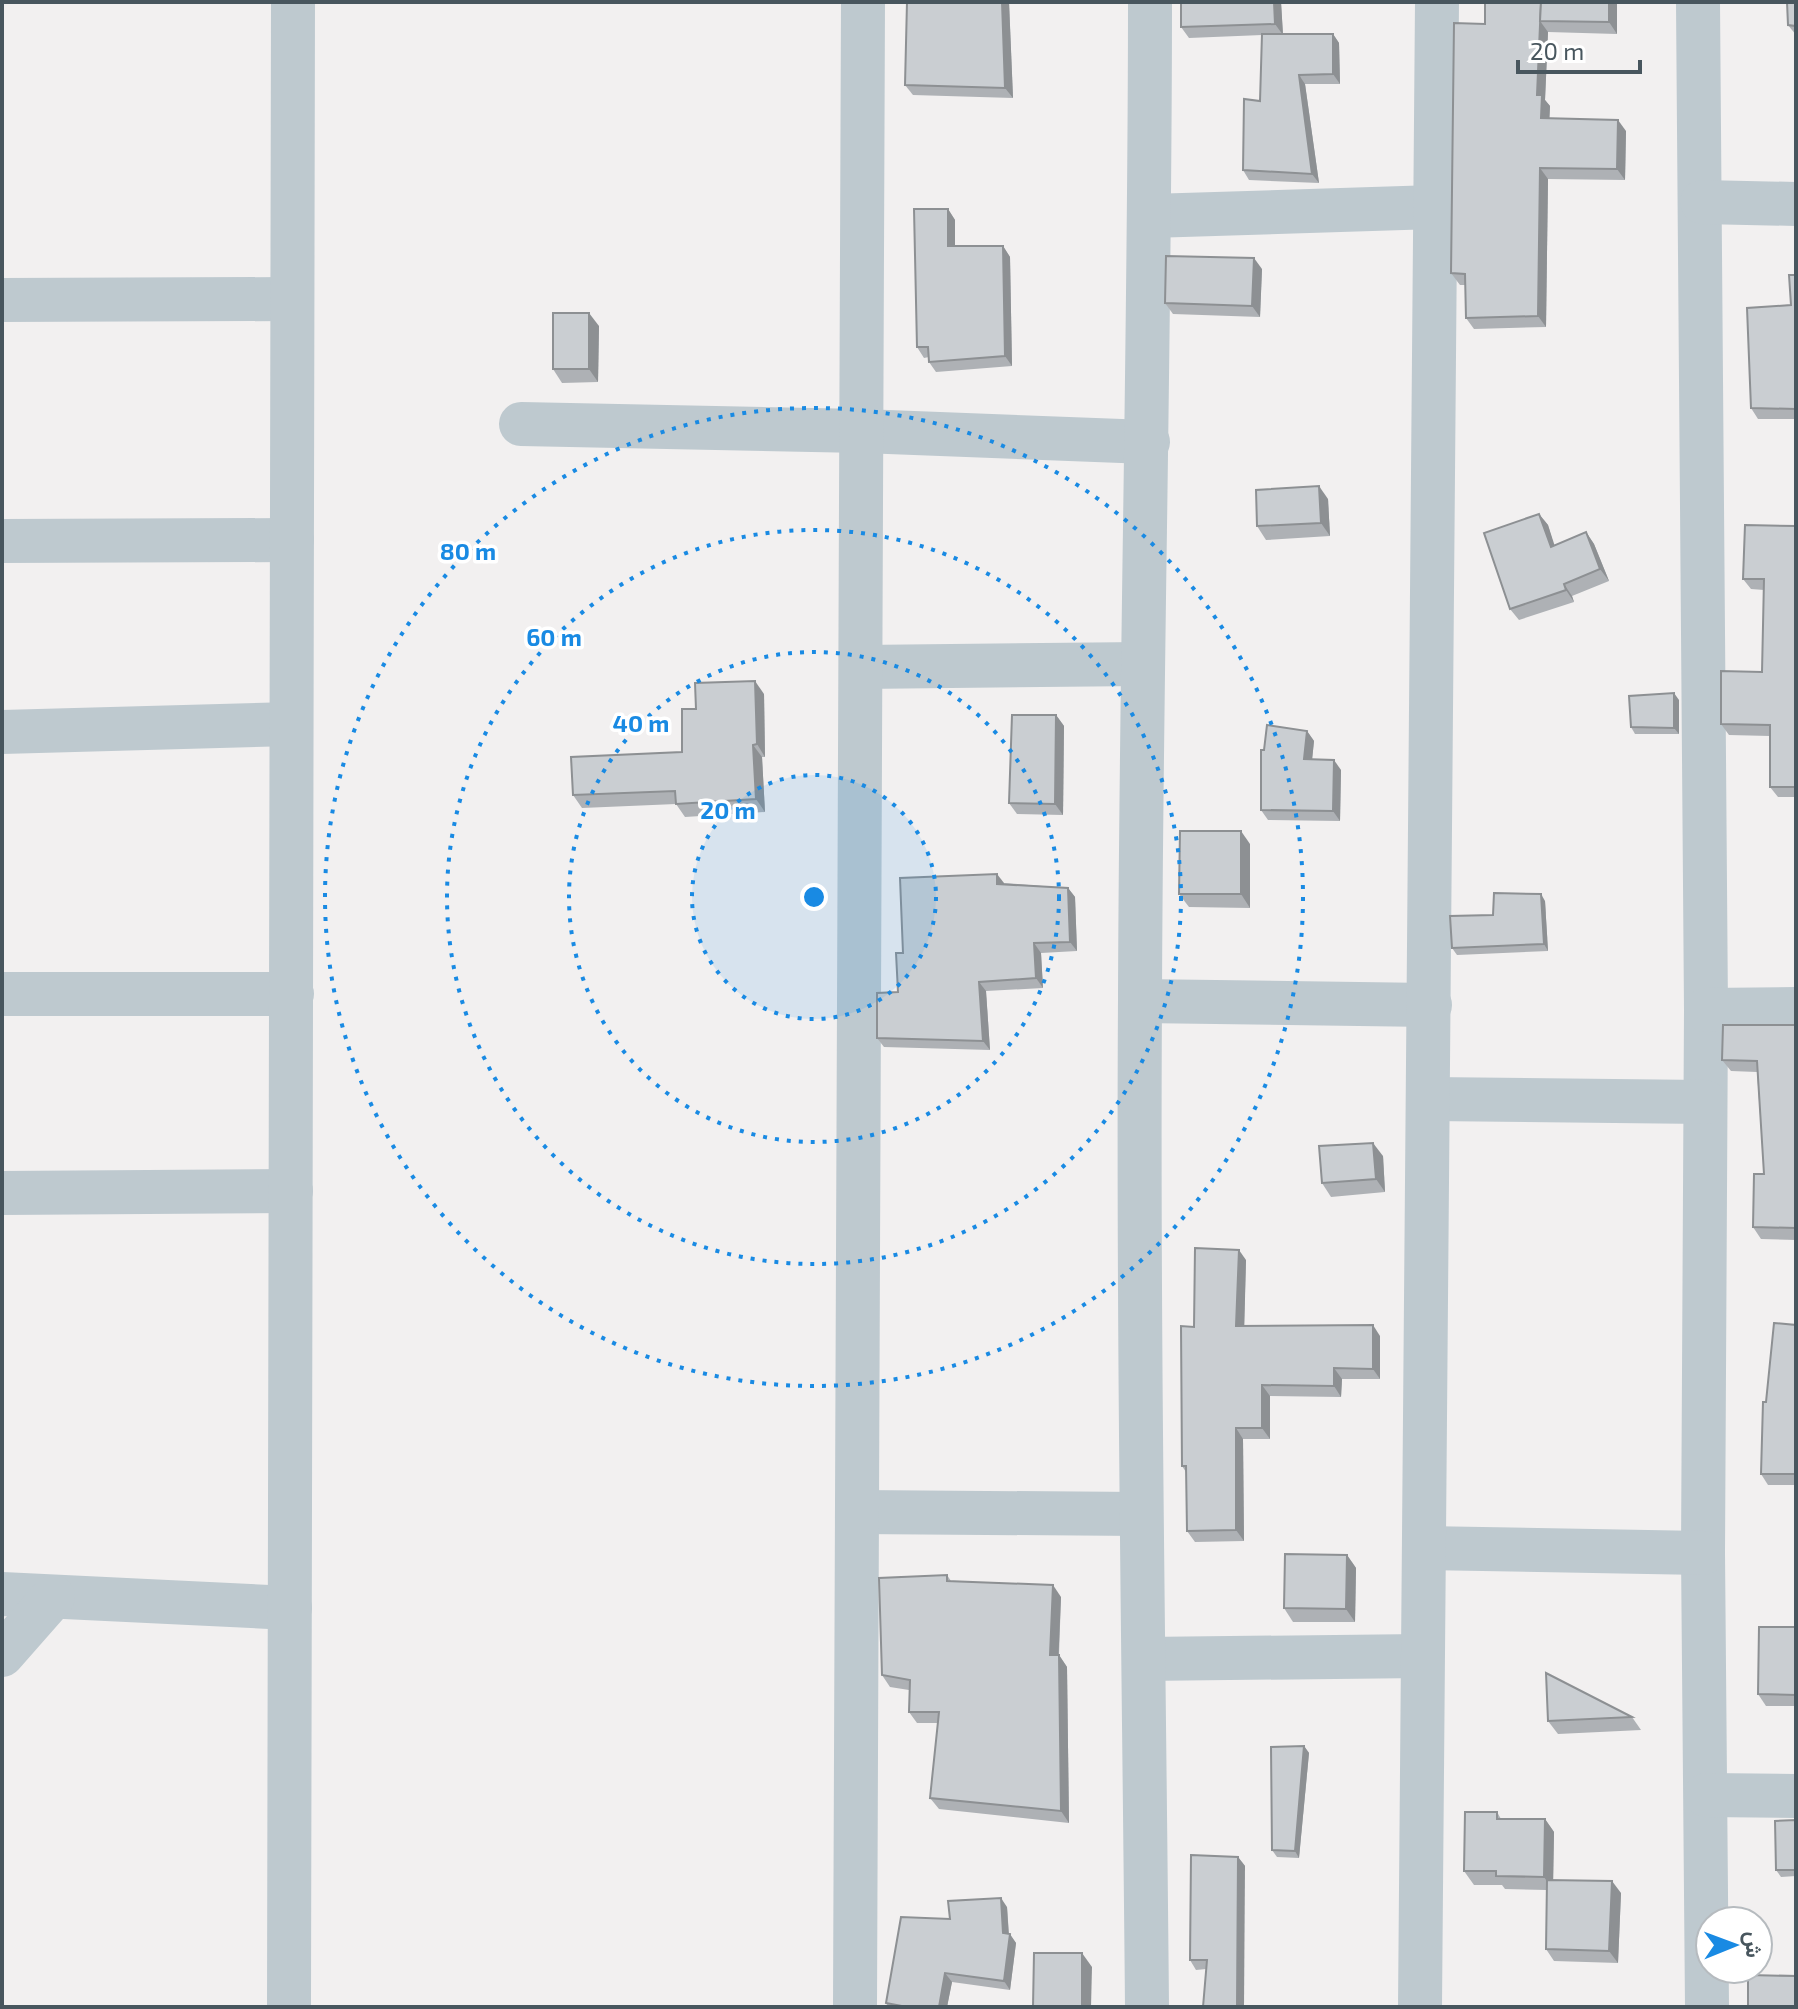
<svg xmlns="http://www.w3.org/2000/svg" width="1798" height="2009" font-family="'Exo 2',Vazirmatn,sans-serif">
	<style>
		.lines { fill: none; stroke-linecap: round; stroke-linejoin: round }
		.minor { stroke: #bec9cf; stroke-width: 44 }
		.wall { fill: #aeb1b5 }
		.shaded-wall { fill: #8d9093 }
		.building { fill: #caced2; stroke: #8d9093; stroke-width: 2 }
		.ring { fill: none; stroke: #198ae3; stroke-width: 4; stroke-dasharray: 4 8 }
		.centre { fill: #198ae3; stroke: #fff; stroke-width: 4 }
		.ring-label { font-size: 24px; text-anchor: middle; font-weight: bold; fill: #198ae3; stroke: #fff; stroke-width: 7; stroke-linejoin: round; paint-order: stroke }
	</style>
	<rect width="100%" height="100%" fill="#f2f0f0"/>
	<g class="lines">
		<g class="minor">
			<path d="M1698 2 1706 1010 1703 1553 1707 2007"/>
			<path d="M1702 202 1796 204"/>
			<path d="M1150 216 1435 207"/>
			<path d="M2 300 292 299"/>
			<path d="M521 424 862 431 1148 442"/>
			<path d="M2 541 292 540"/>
			<path d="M861 667 1143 664"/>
			<path d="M2 732 291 724"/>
			<path d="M2 994H292"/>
			<path d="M1140 1001 1430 1005"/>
			<path d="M1706 1010 1796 1009"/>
			<path d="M1430 1099 1705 1102"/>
			<path d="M2 1193 291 1191"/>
			<path d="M858 1512 1141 1514"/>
			<path d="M1424 1548 1703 1553"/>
			<path d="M2 1594 290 1608"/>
			<path d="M2 1655 53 1597"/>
			<path d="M1144 1659 1422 1656"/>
			<path d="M1706 1795 1796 1796"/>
			<path d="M289 2007 293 2"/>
			<path d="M855 2007 863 2"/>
			<path d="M1147 2007C1144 1671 1138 1335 1140 999 1141 667 1150 335 1150 2"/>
			<path d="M1420 2007 1437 2"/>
		</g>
	</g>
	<g class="wall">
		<path d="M1009 2 1013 98 913 95 905 85Z"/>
		<path d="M1181 2H1281L1283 34H1333L1339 43 1340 84H1305L1319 183 1249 180 1243 170 1260 101 1262 35 1189 38 1181 27Z"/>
		<path d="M1485 2H1617V34L1548 32 1545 100 1550 106 1549 119 1626 131 1625 180 1548 179 1546 327 1474 329 1466 318 1465 285H1460L1451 273 1485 24Z"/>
		<path d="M1796 2V35L1788 25Z"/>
		<path d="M948 209 955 220V246H1003L1010 257 1012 366 936 372 929 362V357L924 358 917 347Z"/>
		<path d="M1262 269 1260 317 1173 314 1165 303Z"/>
		<path d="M1796 275V419H1758L1751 408 1791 305Z"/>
		<path d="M599 326 598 382 562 383 553 369Z"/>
		<path d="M1328 499 1330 536 1266 540 1257 526Z"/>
		<path d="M1539 514 1548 525 1554 546 1586 532 1594 544 1609 581 1572 596 1574 602 1519 620 1510 609Z"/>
		<path d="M1796 526V797H1778L1770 787V736L1729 735 1721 724 1762 672 1764 590 1751 589 1743 579Z"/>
		<path d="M764 694 765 757H762L765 812 685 817 676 804 582 808 573 795 682 752 696 709Z"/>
		<path d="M1679 700V734H1635L1631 727Z"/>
		<path d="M1056 715 1064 726 1063 815 1017 814 1009 803Z"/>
		<path d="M1307 731 1314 741 1312 760 1341 770 1340 821 1268 820 1261 810 1264 750Z"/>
		<path d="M1250 844V908L1189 907 1179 894Z"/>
		<path d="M1004 883 1068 888 1075 897 1077 951 1041 953 1043 988 986 991 990 1050 884 1047 877 1038 898 992 903 953Z"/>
		<path d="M1545 901 1548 951 1457 955 1452 948 1493 915Z"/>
		<path d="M1796 1025V1240L1761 1239 1753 1227 1764 1174 1757 1072 1731 1071 1722 1060Z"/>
		<path d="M1383 1156 1385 1192 1331 1197 1322 1183Z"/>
		<path d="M1246 1260 1244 1326 1380 1336V1379H1342L1341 1397 1270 1396V1439H1243L1244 1541 1195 1542 1187 1531 1186 1472 1182 1466 1194 1327Z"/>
		<path d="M1796 1325V1485H1768L1761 1474 1766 1402Z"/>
		<path d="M1347 1555 1356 1568 1355 1622H1293L1284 1608Z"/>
		<path d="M947 1575 951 1581 1061 1597 1059 1655 1067 1667 1069 1823 939 1809 930 1798 938 1723H917L909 1712V1690L890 1687 882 1675Z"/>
		<path d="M1796 1627V1706H1766L1758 1694Z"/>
		<path d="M1632 1717 1641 1730 1558 1734 1548 1721Z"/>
		<path d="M1304 1746 1309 1753 1299 1858 1277 1857 1272 1850Z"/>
		<path d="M1497 1812 1501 1819H1545L1554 1832 1553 1880 1621 1893 1618 1963 1554 1961 1546 1949 1547 1890 1505 1889 1502 1885H1474L1464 1871Z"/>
		<path d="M1796 1820V1876L1781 1877 1776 1870Z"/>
		<path d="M1238 1857 1245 1866 1206 1969 1196 1970 1190 1960Z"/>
		<path d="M1007 1907 1009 1934 1016 1943 1010 1990 952 1982 947 2007H888L886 2003 950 1919Z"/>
	</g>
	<g class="shaded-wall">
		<path d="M1002 2H1009L1013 98 1005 88Z"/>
		<path d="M1274 2H1281L1283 35 1275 24Z"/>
		<path d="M1609 2H1617V34L1609 22Z"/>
		<path d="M1540 21 1548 32 1545 100 1550 106 1549 130 1541 118 1537 95Z"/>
		<path d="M1333 34 1339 43 1340 84 1333 74Z"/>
		<path d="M1299 75 1305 84 1319 183 1312 174Z"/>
		<path d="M1618 120 1626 131 1625 180 1617 169Z"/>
		<path d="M1540 168 1548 179 1546 327 1538 316Z"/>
		<path d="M948 209 955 220V256L948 246Z"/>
		<path d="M1003 246 1010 257 1012 366 1005 356Z"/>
		<path d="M1254 258 1262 269 1260 317 1252 306Z"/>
		<path d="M589 313 599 326 598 382 589 369Z"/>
		<path d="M1319 486 1328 499 1330 536 1321 523Z"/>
		<path d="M1539 514 1548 525 1559 559 1551 547Z"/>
		<path d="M1586 532 1594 544 1609 581 1600 569Z"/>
		<path d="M1564 584 1572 596 1574 602 1566 590Z"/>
		<path d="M755 681 764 694 765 757 757 744Z"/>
		<path d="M1674 693 1679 700V734L1674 728Z"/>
		<path d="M1056 715 1064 726 1063 815 1055 804Z"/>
		<path d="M1307 731 1314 741 1311 770 1304 759Z"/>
		<path d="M753 745 762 757 765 812 756 799Z"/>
		<path d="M1334 760 1341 770 1340 821 1333 811Z"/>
		<path d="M1241 831 1250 844V908L1241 894Z"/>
		<path d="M997 874 1004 883V893L997 884Z"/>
		<path d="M1068 888 1075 897 1077 951 1070 942Z"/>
		<path d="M1541 894 1545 901 1548 951 1544 944Z"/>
		<path d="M1034 943 1041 953 1043 988 1036 978Z"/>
		<path d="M979 982 986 991 990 1050 983 1041Z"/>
		<path d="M1373 1143 1383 1156 1385 1192 1376 1179Z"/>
		<path d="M1239 1250 1246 1260 1244 1337 1236 1326Z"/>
		<path d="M1373 1325 1380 1336V1379L1373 1369Z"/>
		<path d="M1334 1368 1342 1379 1341 1397 1334 1386Z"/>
		<path d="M1262 1385 1270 1396V1439L1262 1428Z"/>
		<path d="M1236 1428 1243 1439 1244 1541 1236 1530Z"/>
		<path d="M1347 1555 1356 1568 1355 1622 1346 1609Z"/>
		<path d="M1053 1585 1061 1597 1058 1667 1050 1655Z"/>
		<path d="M1059 1655 1067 1667 1069 1823 1061 1811Z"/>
		<path d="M1304 1746 1309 1753 1299 1858 1295 1851Z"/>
		<path d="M1545 1819 1554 1832 1553 1890 1544 1877Z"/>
		<path d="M1238 1857 1245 1866 1244 2007H1237Z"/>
		<path d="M1612 1881 1621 1893 1618 1963 1609 1951Z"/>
		<path d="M1001 1898 1007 1907 1009 1939 1010 1934 1016 1943 1010 1990 1004 1981Z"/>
		<path d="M1082 1953 1092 1967 1091 2007H1082Z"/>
		<path d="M945 1973 952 1982 947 2007H939Z"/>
	</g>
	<g class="building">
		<path d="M907 2H1002L1005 88 905 85Z"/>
		<path d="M1181 2H1274L1275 24 1181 27Z"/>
		<path d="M1485 2H1541L1537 95H1542L1541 118 1618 120 1617 169 1540 168 1538 316 1466 318 1465 274 1451 273 1454 23 1485 24Z"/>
		<path d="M1541 2H1609V22L1540 21Z"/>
		<path d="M1787 2H1796V26L1788 25Z"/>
		<path d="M1262 34H1333V74L1299 75 1312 174 1243 170 1244 99 1260 101Z"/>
		<path d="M914 209H948V246H1003L1005 356 929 362 928 347H917Z"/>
		<path d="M1166 256 1254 258 1252 306 1165 303Z"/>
		<path d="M1789 275H1796V409L1751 408 1747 308 1791 305Z"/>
		<rect x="553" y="313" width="36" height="56"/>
		<path d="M1319 486 1321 523 1257 526 1256 490Z"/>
		<path d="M1539 514 1551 547 1586 532 1600 569 1564 584 1566 590 1510 609 1484 533Z"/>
		<path d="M1745 525 1796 526V787H1770V725L1721 724V671L1762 672 1764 579H1743Z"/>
		<path d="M755 681 757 744 753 745 756 799 676 804 675 791 573 795 571 757 682 752V709H696L695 683Z"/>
		<path d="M1674 693V728L1631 727 1629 696Z"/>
		<path d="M1012 715H1056L1055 804 1009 803Z"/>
		<path d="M1267 725 1307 731 1304 759 1334 760 1333 811 1261 810V750H1264Z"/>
		<path d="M1180 831H1241V894H1179Z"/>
		<path d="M997 874V884L1068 888 1070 942 1034 943 1036 978 979 982 983 1041 877 1038V993L898 992 896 953H903L900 878Z"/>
		<path d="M1494 893 1541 894 1544 944 1452 948 1450 916 1493 915Z"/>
		<path d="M1723 1025H1796V1228L1753 1227 1754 1174H1764L1757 1061 1722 1060Z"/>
		<path d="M1373 1143 1376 1179 1322 1183 1319 1146Z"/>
		<path d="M1195 1248 1239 1250 1236 1326 1373 1325V1369L1334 1368V1386L1262 1385V1428H1236V1530L1187 1531 1186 1466H1182L1181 1326 1194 1327Z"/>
		<path d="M1774 1323 1796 1325V1474H1761L1763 1402H1766Z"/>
		<path d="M1285 1554 1347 1555 1346 1609 1284 1608Z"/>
		<path d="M947 1575V1581L1053 1585 1050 1655H1059L1061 1811 930 1798 939 1712H909L910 1680 882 1675 879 1578Z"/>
		<path d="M1759 1627H1796V1695L1758 1694Z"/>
		<path d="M1546 1673 1632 1717 1548 1721Z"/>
		<path d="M1304 1746 1295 1851 1272 1850 1271 1747Z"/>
		<path d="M1465 1812H1497V1819H1545L1544 1877 1496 1876V1871H1464Z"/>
		<path d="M1796 1820V1870H1776L1775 1821Z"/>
		<path d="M1191 1855 1238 1857 1237 2007H1203L1207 1960H1190Z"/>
		<path d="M1547 1880 1612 1881 1609 1951 1546 1949Z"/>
		<path d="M1001 1898 1003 1933 1010 1934 1004 1981 945 1973 939 2007H907L886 2003 901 1917 950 1919 948 1901Z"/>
		<path d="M1034 1953H1082V2007H1033Z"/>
		<path d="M1748 1975 1796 1976V2007H1748Z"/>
	</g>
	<circle cx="814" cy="897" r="122" fill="#198ae3" fill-opacity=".12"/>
	<g class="ring">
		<circle cx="814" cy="897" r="122"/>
		<circle cx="814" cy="897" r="245"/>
		<circle cx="814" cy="897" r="367"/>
		<circle cx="814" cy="897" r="489"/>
	</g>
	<circle cx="814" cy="897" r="12" class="centre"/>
	<g class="ring-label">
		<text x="468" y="560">80 m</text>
		<text x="554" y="646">60 m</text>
		<text x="641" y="732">40 m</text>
		<text x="728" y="819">20 m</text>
	</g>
	<rect width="1798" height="2009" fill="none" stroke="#48565e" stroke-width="8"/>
	<g transform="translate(1734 1945) rotate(89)"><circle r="38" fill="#ffffff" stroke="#b6bbbf" stroke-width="2"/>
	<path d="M0-6L14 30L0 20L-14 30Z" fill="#198ae3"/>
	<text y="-12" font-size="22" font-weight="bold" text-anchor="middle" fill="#48565e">ش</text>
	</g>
	<path d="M1518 60v12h122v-12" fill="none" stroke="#48565e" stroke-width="4"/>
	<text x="1530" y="60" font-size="24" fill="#48565e" stroke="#ffffff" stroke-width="6" paint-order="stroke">20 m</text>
</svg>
